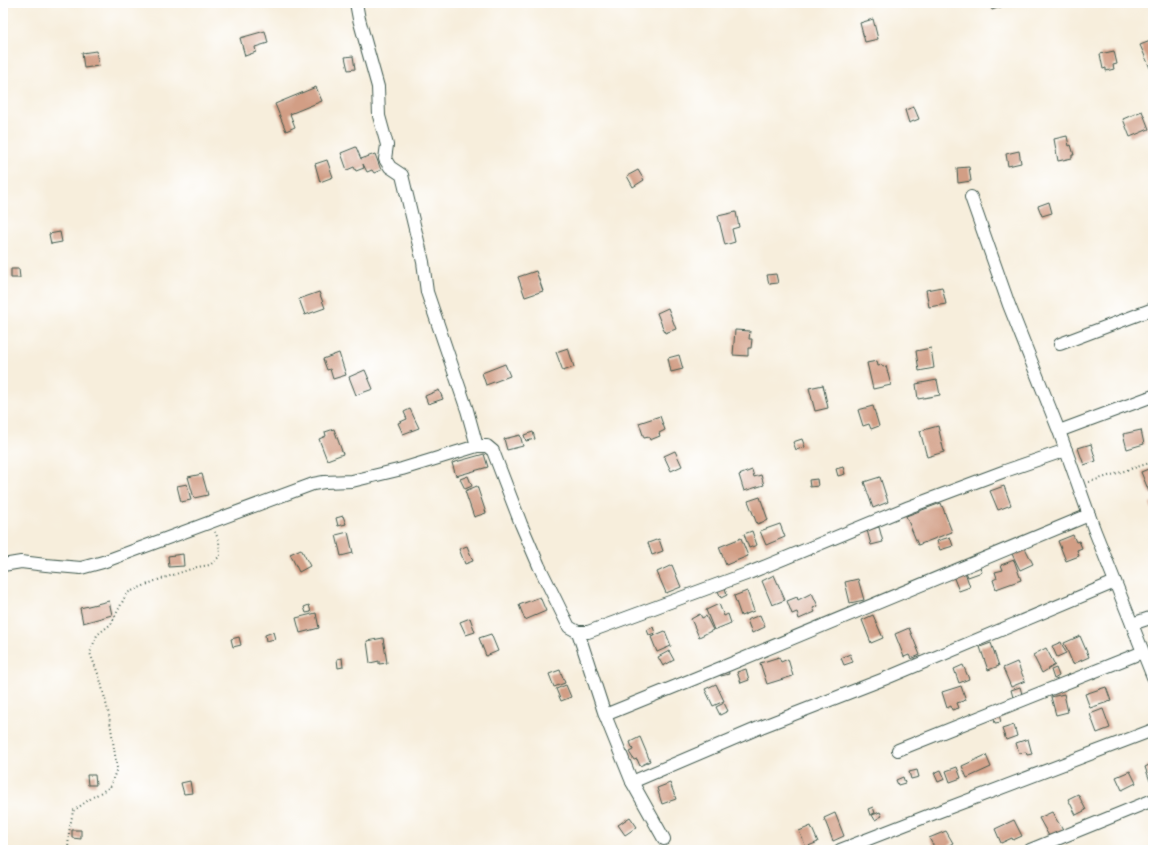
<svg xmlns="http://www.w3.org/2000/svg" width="1156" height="853" font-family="'IM FELL Great Primer',serif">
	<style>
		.building { fill: #d29e85 }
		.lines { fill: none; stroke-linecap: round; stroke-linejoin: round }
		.street-casing { stroke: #3f584d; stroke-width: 14 }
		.path { stroke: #3f584d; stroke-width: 2; stroke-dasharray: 1 3; stroke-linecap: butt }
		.street { stroke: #fff; stroke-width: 12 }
	</style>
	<rect width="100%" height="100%" fill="#fff"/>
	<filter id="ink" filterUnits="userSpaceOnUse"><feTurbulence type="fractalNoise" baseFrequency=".025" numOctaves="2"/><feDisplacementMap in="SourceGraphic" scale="8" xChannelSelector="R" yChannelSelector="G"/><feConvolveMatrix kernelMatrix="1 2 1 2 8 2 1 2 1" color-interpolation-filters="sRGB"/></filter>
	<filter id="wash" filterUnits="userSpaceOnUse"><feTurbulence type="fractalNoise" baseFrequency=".012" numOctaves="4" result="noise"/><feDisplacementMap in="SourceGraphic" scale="16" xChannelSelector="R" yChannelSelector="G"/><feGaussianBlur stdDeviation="0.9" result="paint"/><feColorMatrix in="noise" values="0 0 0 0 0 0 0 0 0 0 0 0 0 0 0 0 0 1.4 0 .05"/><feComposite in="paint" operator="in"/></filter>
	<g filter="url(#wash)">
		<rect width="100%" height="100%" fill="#f7eedc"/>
		<g id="blocks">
			<g class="building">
				<path d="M664 3H673L666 7Z"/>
				<path d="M990 3H1012L992 10Z"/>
				<path d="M873 19 878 39 865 42 860 23Z"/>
				<path d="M265 31 268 43 255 47 256 52 245 56 240 38Z"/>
				<path d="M1153 40V66L1150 68 1140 45Z"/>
				<path d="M96 51 99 66 84 68 82 53Z"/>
				<path d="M1114 51 1117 64 1113 65 1114 69 1106 71V68L1103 69 1100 54Z"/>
				<path d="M353 56 355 69 348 70 345 57Z"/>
				<path d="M316 87 322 101 290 114 295 127 286 131 275 104Z"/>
				<path d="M914 107 919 119 909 123 905 110Z"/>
				<path d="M1142 111 1149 129 1130 137 1123 119Z"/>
				<path d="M1067 136 1069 146 1071 145 1074 155H1072V158L1058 161 1054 139Z"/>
				<path d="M356 147 361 159 375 154 381 170 374 173 372 170 367 172 363 164 364 168 356 171 354 167 347 170 341 153Z"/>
				<path d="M1019 151 1021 163 1008 166 1006 154Z"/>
				<path d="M327 160 333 177 320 182 315 164Z"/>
				<path d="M969 167 971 181 958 183 957 168Z"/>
				<path d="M638 170 644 180 633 187 627 176Z"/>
				<path d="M1049 202 1052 213 1042 216 1038 206Z"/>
				<path d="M736 212 739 227 732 229 735 242 725 245 718 216Z"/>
				<path d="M60 232 62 242 51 244 49 234Z"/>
				<path d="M11 269H19L20 278H11Z"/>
				<path d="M536 271 543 291 525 297 518 277Z"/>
				<path d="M776 274 778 283 769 284 767 275Z"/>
				<path d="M942 287 946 304 929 307 926 290Z"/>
				<path d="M319 292 325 308 305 315 299 299Z"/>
				<path d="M668 308 676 329 665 333 657 313Z"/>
				<path d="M735 330 750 331 749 339H752L751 348H748V356L733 355Z"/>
				<path d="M568 348 574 367 563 371 556 352Z"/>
				<path d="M931 348 934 368 919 371 916 351Z"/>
				<path d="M339 353 346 375 333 379 330 369 327 370 323 359Z"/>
				<path d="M679 355 683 369 671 372 668 358Z"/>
				<path d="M877 361 878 366 882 365 883 367 886 366 891 385 873 389 867 363Z"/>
				<path d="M505 364 510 376 486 385 482 373Z"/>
				<path d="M365 370 373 389 356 395 349 377Z"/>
				<path d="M937 380 940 395 918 399 916 384Z"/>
				<path d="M823 385 828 408 815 411 809 388Z"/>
				<path d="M439 390 443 399 428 404 425 396Z"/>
				<path d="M873 406 879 426 871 429 869 424 863 426 858 410Z"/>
				<path d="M410 409 419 428 403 434 398 423 407 419 404 412Z"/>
				<path d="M660 416 665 430 659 433 660 436 650 440 649 437 644 438 639 423Z"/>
				<path d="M938 426 944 452 927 457 920 431Z"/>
				<path d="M334 429 343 454 327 460 319 439 326 436 325 432Z"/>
				<path d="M1141 430 1144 444 1127 449 1123 434Z"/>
				<path d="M533 432 535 439 526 441 524 435Z"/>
				<path d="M520 435 523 446 507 450 504 439Z"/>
				<path d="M802 439 805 447 796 450 793 442Z"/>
				<path d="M1091 444 1096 461 1084 465 1078 448Z"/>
				<path d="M675 451 682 466 671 471 664 456Z"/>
				<path d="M484 454 488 467 456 476 452 463Z"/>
				<path d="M843 467 845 474 838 476 836 469Z"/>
				<path d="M1153 467V493L1150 494 1141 472Z"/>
				<path d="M752 470 754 477 761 475 764 485 744 491 739 475Z"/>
				<path d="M202 474 208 495 194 498 188 477Z"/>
				<path d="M468 476 472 486 465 489 460 479Z"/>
				<path d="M880 477 888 502 873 508 864 482Z"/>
				<path d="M817 479 818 486 810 487 809 480Z"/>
				<path d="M187 484 191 500 181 502 177 486Z"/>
				<path d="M477 486 486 513 474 517 465 491Z"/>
				<path d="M1004 486 1011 505 998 510 990 491Z"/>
				<path d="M760 497 768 520 757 524 748 501Z"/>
				<path d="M1153 502V513L1150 503Z"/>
				<path d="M941 503 952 532 918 545 906 516Z"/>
				<path d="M343 516 346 524 338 526 336 518Z"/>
				<path d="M780 524 785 537 766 545 760 531Z"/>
				<path d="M879 527 883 542 871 545 867 530Z"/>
				<path d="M752 531 757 545 749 548 744 534Z"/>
				<path d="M348 532 353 553 341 556 336 535Z"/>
				<path d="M1073 535 1076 542 1079 541 1082 548 1077 550 1079 556 1066 561 1058 541Z"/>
				<path d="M950 537 953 546 940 550 937 541Z"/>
				<path d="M741 538 748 556 726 565 719 547Z"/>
				<path d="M659 539 663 551 652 555 648 543Z"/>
				<path d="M467 546 473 561 465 564 459 549Z"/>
				<path d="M1024 546 1033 564 1020 570 1011 552Z"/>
				<path d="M301 549 310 566 299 572 290 554Z"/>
				<path d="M183 554 184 566 169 567 168 556Z"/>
				<path d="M1014 560 1021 580 996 589 993 580 997 578 995 572 1003 570 1001 565Z"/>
				<path d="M672 565 681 587 666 593 657 572Z"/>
				<path d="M979 565 982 572 968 577 965 570Z"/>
				<path d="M965 572 970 587 959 591 953 576Z"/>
				<path d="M774 575 785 600 772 605 762 581Z"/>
				<path d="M858 579 864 600 850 603 845 582Z"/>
				<path d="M725 588 727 595 721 598 718 591Z"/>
				<path d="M747 591 754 611 741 616 734 596Z"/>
				<path d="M812 593 818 606 813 608 815 612 799 619 797 612 792 614 787 601 797 597 798 600Z"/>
				<path d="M540 597 546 611 525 620 519 605Z"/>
				<path d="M109 601 112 615 83 623 80 608Z"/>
				<path d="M719 604 724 616 728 614 731 623 714 630 706 610Z"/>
				<path d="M309 605 311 612 306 613 304 607Z"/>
				<path d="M316 613 319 628 300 633 296 618Z"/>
				<path d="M700 614 702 618 706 616 713 630 699 637 691 619Z"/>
				<path d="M760 615 765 627 752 633 747 620Z"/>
				<path d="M873 615 883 638 871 643 862 620Z"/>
				<path d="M470 618 475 632 466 635 460 622Z"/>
				<path d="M653 627 655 633 649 635 647 630Z"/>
				<path d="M909 628 920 655 911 659 909 655 904 657 895 634Z"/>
				<path d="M665 631 671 646 657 652 651 637Z"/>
				<path d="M273 632 275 639 266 641 265 635Z"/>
				<path d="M491 634 498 651 486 656 479 638Z"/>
				<path d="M1080 636 1089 657 1073 664 1064 643Z"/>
				<path d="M239 637 241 645 233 647 231 639Z"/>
				<path d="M383 638 387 663 379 664V661L370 663 367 641Z"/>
				<path d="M1061 642 1066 653 1057 657 1052 646Z"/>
				<path d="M991 643 999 666 988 670 980 647Z"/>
				<path d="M1046 648 1055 665 1042 673 1033 655Z"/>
				<path d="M669 651 674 660 663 666 658 657Z"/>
				<path d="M850 654 853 662 844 665 841 658Z"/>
				<path d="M779 657 781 662 788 659 793 676 767 684 760 663Z"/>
				<path d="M342 658 343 667 338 668 337 659Z"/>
				<path d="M1017 662 1025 681 1011 687 1003 668Z"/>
				<path d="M963 665 969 679 959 683 954 669Z"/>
				<path d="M728 668 729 674 721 676 719 671Z"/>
				<path d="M1056 668 1059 676 1054 679 1051 670Z"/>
				<path d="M746 669 749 680 741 683 737 672Z"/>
				<path d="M560 670 565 683 554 687 549 674Z"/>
				<path d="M716 684 724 701 713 706 705 689Z"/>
				<path d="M566 685 571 697 561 701 556 689Z"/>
				<path d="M961 686 966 700 957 703 959 708 952 710 951 706 947 708 942 692Z"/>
				<path d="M1020 687 1022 694 1013 697 1011 690Z"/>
				<path d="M1106 687 1111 701 1090 708 1085 694Z"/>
				<path d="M1064 694 1068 712 1056 715 1051 697Z"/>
				<path d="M724 703 728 711 720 715 716 707Z"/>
				<path d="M1103 709 1110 728 1097 733 1090 714Z"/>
				<path d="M999 715 1001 722 995 723 993 716Z"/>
				<path d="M1014 725 1017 736 1006 740 1002 729Z"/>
				<path d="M640 737 650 761 640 766 637 759 634 760 629 752 633 750 630 742Z"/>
				<path d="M1028 739 1032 754 1027 755 1026 752 1019 753 1016 743Z"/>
				<path d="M986 755 991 767 967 778 962 766Z"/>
				<path d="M1153 763V780L1150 781 1145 767Z"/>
				<path d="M957 767 961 778 950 782 946 771Z"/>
				<path d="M917 770 919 777 911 779 909 772Z"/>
				<path d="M941 770 945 779 938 782 934 773Z"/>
				<path d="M1130 771 1136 783 1122 790 1116 777Z"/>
				<path d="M87 775H95L96 785H88Z"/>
				<path d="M903 777 905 783 898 785 896 780Z"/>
				<path d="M190 781 192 793 184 794 181 783Z"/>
				<path d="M670 783 676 799 662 804 657 788Z"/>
				<path d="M1078 794 1086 810 1076 815 1068 799Z"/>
				<path d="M873 807 875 813 870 815 868 809Z"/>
				<path d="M880 812 882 816 875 820 872 815Z"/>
				<path d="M1052 812 1064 832 1049 836 1039 818Z"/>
				<path d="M835 813 844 836 833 841 824 818Z"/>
				<path d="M630 817 637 827 625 835 618 825Z"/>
				<path d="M1014 820 1022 836 1013 840 1012 838 1001 843 995 829Z"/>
				<path d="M811 826 818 842 806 847 799 831Z"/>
				<path d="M72 830H81V839L72 838Z"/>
				<path d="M946 831 953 843 940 850H936L929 838Z"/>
			</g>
		</g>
	</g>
	<g filter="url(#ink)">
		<use href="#blocks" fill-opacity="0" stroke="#3f584d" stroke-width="1"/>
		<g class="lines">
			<defs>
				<g id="street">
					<path d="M356 3 359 19 378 87 379 116 387 145 385 159 390 167 402 175 423 262 427 292 467 410 477 446"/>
					<path d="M971 197 1009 305 1059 431 1094 529 1153 677"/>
					<path d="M1060 344 1153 309"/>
					<path d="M1059 431 1153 396"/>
					<path d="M3 565 21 562 46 565 81 568 103 562 313 484 324 482 352 481 402 469 477 446H487L493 451 521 524 539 566 569 627 578 632H588L749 573 909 507 1005 471 1066 450"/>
					<path d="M1132 624 1153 617"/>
					<path d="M578 632 605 715 632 782 664 839"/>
					<path d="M605 715 728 665 1089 515"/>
					<path d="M898 750 1143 652"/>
					<path d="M632 782 761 727 884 679 1115 582"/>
					<path d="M840 850 935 813 1153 730"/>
					<path d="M1030 850 1153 800"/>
				</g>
			</defs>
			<use href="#street" class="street-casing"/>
			<g class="path">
				<path d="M1089 482 1153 462"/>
				<path d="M68 850 69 832 73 811 93 797 110 787 117 768 109 715 100 679 90 653 97 635 111 624 127 593 155 581 197 567 210 565 220 556 219 541 215 532"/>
			</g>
			<use href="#street" class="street"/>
		</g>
	</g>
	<rect width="1156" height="853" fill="none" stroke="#fff" stroke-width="16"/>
</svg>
